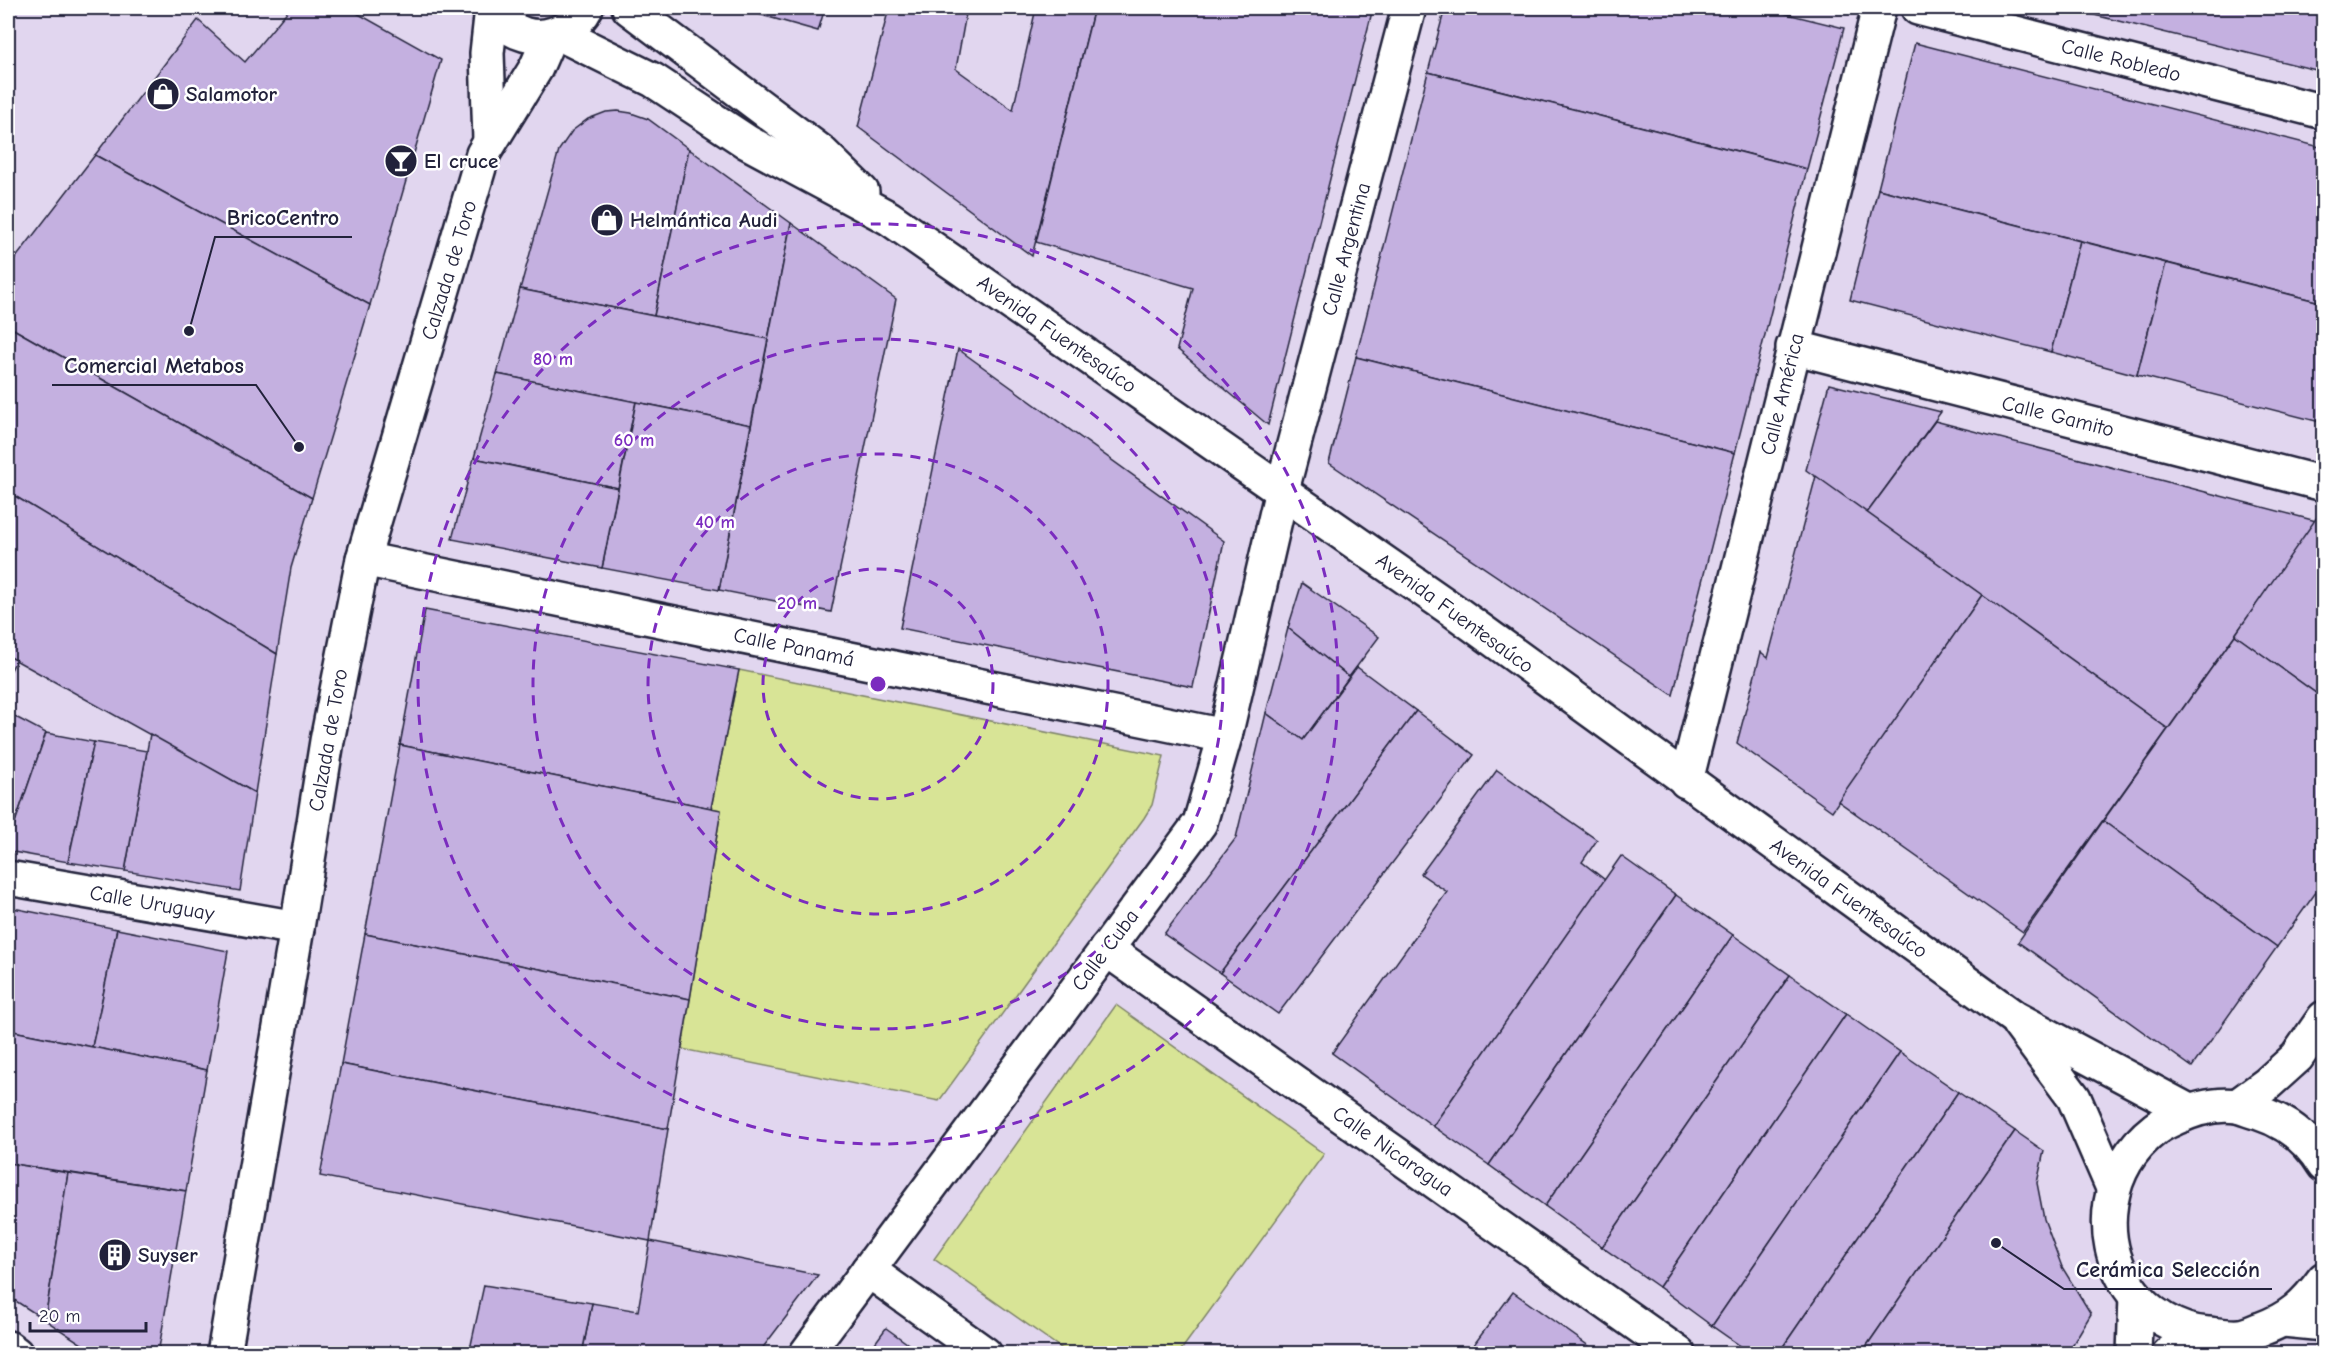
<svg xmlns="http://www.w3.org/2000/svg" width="2331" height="1361" font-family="'Comic Neue',sans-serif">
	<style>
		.built { fill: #e1d6ef }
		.green { fill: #d8e496; stroke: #7d8368; stroke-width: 1.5 }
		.building { fill: #c4b0e0; stroke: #22223b; stroke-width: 1.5 }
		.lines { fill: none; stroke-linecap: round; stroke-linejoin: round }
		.minor-casing { stroke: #22223b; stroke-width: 38 }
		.minor { stroke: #fff; stroke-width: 33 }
		.ring { fill: none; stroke: #7b2cbf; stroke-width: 3; stroke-dasharray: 10 8 }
		.labels { text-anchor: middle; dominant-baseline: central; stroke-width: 5; stroke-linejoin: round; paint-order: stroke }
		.street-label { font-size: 21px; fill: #22223b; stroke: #fff }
		.poi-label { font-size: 21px; font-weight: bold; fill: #22223b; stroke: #fff; text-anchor: start }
		.centre { fill: #7b2cbf; stroke: #fff; stroke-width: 3 }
		.ring-label { font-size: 18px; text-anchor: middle; font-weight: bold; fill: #7b2cbf; stroke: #fff; stroke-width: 5; stroke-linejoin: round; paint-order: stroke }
		.leader { fill: none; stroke: #22223b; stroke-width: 2 }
		.callout-dot { fill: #22223b; stroke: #fff; stroke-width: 2 }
		.callout-label { font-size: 22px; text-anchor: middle; font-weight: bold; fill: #22223b; stroke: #fff; stroke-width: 5; stroke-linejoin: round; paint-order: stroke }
	</style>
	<rect width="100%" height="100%" fill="#ede7f6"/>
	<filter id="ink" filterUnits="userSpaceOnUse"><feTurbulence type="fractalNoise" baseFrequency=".0167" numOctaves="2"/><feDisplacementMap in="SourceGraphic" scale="12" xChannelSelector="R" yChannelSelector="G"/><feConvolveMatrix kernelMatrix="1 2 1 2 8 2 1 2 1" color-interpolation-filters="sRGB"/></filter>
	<g filter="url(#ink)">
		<rect class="built" x="8" y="8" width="2315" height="1345"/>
		<g class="green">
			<path d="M739 670 1164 756 1152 805 1144 818 939 1101 682 1049 721 810 711 808Z"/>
			<path d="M1116 1005 1324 1154 1179 1353H1068L934 1259Z"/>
		</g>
		<g class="building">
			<path d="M290 8H348L441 60 370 305 95 155 198 20 245 62Z"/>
			<path d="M737 8H825L818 31Z"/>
			<path d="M889 8H967L956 69 1013 110 1036 8H1094L1032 256 858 127Z"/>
			<path d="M1094 8H1373L1268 425 1177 349 1193 288 1036 242Z"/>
			<path d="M1445 8H1763L1844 28 1807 169 1428 72Z"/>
			<path d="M2066 8H2324V72Z"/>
			<path d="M1915 43 2324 148V303L1878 189Z"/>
			<path d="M1428 72 1807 169 1735 453 1356 357Z"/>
			<path d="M618 111 631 113 648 119 689 149 654 316 520 289 559 150 572 131 588 119 606 112Z"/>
			<path d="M689 149 791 223 768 339 654 316Z"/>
			<path d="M95 155 370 305 312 498 8 326V268Z"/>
			<path d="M1878 189 2080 241 2051 352 1850 300Z"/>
			<path d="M791 223 896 299 831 612 719 590Z"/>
			<path d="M2080 241 2166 263 2137 375 2051 352Z"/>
			<path d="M2166 263 2324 303V423L2137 375Z"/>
			<path d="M520 289 768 339 751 425 497 374Z"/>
			<path d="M8 326 312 498 291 568 277 654 8 492Z"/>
			<path d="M958 349 1224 541 1193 687 900 628Z"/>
			<path d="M1356 357 1735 453 1673 695 1329 463Z"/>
			<path d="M497 374 636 402 618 488 474 458Z"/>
			<path d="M1829 384 1941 412 1867 513 1806 470Z"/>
			<path d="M636 402 751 425 719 590 602 568Z"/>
			<path d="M1935 421 2316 521 2168 729 1867 513Z"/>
			<path d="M474 458 618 488 602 568 452 539Z"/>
			<path d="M1816 476 1982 595 1832 811 1737 743 1761 652 1768 658Z"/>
			<path d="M8 492 277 654 255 793 8 656Z"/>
			<path d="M2322 510H2324V699L2235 635Z"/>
			<path d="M1302 583 1379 637 1349 677 1288 628Z"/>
			<path d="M1982 595 2168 729 2023 932 1838 801Z"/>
			<path d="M425 610 739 670 711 808 400 745Z"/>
			<path d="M1288 628 1349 677 1303 740 1266 713Z"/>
			<path d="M2235 635 2324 699V881L2277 947 2103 821Z"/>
			<path d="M8 656 16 660 8 676Z"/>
			<path d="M1357 667 1416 711 1220 973 1164 934 1236 838 1266 713 1303 740Z"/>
			<path d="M1416 711 1474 755 1278 1014 1220 973Z"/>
			<path d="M8 713 46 733 8 843Z"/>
			<path d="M46 733 94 742 68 862 8 851V843Z"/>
			<path d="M150 734 255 793 240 891 125 871Z"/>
			<path d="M94 742 147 751 125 871 68 862Z"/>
			<path d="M400 745 721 810 690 999 365 934Z"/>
			<path d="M1497 770 1597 840 1582 862 1605 880 1433 1126 1332 1053 1447 892 1421 874Z"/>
			<path d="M2103 821 2277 947 2192 1067 2018 942Z"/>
			<path d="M1621 856 1676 895 1489 1165 1433 1126Z"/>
			<path d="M1676 895 1733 935 1545 1206 1489 1165Z"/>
			<path d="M8 907 117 929 92 1047 8 1030Z"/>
			<path d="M117 929 228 951 207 1070 92 1047Z"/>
			<path d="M365 934 690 999 668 1129 341 1064Z"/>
			<path d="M1733 935 1790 975 1602 1247 1545 1206Z"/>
			<path d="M1790 975 1846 1014 1659 1287 1602 1247Z"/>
			<path d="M1846 1014 1900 1052 1712 1326 1659 1287Z"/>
			<path d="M8 1030 207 1070 186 1191 8 1163Z"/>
			<path d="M1900 1052 1958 1092 1778 1354H1752L1712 1326Z"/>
			<path d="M341 1064 668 1129 650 1241 320 1176Z"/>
			<path d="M1958 1092 2015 1131 1861 1354H1778Z"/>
			<path d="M2015 1131 2044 1151 2037 1183 2044 1219 2062 1267 2091 1314 2067 1354H1861Z"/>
			<path d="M8 1163 68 1173 45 1320 8 1296Z"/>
			<path d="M68 1173 186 1191 158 1354H97L45 1320Z"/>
			<path d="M650 1241 818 1275 758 1354H582L592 1303 638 1311Z"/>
			<path d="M484 1285 592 1303 582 1354H469Z"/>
			<path d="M1513 1292 1600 1354H1467Z"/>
			<path d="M886 1328 922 1354H867Z"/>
		</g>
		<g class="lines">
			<defs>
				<g id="minor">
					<path d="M491 8C509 35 538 45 567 28 575 23 582 16 586 8"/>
					<path d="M629 8 821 152 862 192"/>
					<path d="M1918 8 2324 112"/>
					<path d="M558 33 653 80 747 142 889 218 1454 611 2015 1018 2189 1111"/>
					<path d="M490 140 487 53 492 8"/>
					<path d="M1793 347 2324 484"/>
					<path d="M363 559 1225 736"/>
					<path d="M1686 781 1879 8"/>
					<path d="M8 878 297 928"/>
					<path d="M1106 949 1679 1354"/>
					<path d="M2019 1024 2074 1098 2113 1188"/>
					<path d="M2237 1106 2267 1084 2297 1057 2324 1018"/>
					<path d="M2324 1165C2309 1140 2287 1122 2259 1113 2252 1111 2244 1108 2237 1106 2216 1103 2194 1109 2175 1118 2169 1121 2161 1124 2155 1129 2106 1167 2095 1236 2129 1287 2146 1313 2177 1332 2208 1334 2218 1335 2230 1337 2240 1336 2247 1335 2255 1331 2261 1329 2291 1318 2305 1305 2324 1279"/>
					<path d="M868 1270 985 1354"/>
					<path d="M2284 1320 2324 1324"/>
					<path d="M8 1348 16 1354"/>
					<path d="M224 1354 297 928 327 741 363 559 483 154 536 68 550 36"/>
					<path d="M806 1354 1200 823 1225 736 1282 490 1409 8"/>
					<path d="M2134 1354 2136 1296"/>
					<path d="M2169 1354 2194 1333"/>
				</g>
			</defs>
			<use href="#minor" class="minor-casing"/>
			<use href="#minor" class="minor"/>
		</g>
	</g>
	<g class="ring">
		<circle cx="878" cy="684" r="115"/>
		<circle cx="878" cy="684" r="230"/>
		<circle cx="878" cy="684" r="345"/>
		<circle cx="878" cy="684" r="460"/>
	</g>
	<defs>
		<symbol id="shop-disc" viewBox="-11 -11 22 22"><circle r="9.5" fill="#22223b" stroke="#fff"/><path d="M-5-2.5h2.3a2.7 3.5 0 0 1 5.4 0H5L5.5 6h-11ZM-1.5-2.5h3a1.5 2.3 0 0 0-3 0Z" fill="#fff"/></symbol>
		<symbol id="bar-disc" viewBox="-11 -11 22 22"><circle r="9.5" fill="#22223b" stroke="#fff"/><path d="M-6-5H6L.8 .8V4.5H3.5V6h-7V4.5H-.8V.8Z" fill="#fff"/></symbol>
		<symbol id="building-disc" viewBox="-11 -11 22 22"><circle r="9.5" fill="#22223b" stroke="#fff"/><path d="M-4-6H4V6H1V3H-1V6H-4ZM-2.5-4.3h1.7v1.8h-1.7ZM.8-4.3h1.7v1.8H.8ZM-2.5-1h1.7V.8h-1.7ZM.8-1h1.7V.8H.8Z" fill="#fff"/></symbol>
	</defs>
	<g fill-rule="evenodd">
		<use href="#shop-disc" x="144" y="75" width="38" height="38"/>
		<use href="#bar-disc" x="382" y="142" width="38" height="38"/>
		<use href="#shop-disc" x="588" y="201" width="38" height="38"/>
		<use href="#building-disc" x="96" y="1236" width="38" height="38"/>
	</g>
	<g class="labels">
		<g class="street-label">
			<text transform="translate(2121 60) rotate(14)">Calle Robledo</text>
			<text transform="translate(1346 249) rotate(-75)">Calle Argentina</text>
			<text transform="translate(449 270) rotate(-73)">Calzada de Toro</text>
			<text transform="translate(1057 334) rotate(35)">Avenida Fuentesaúco</text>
			<text transform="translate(1782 394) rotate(-76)">Calle América</text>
			<text transform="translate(2058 416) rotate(14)">Calle Gamito</text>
			<text transform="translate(1455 613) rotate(36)">Avenida Fuentesaúco</text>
			<text transform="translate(794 647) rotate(12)">Calle Panamá</text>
			<text transform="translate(328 740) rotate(-80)">Calzada de Toro</text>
			<text transform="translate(1849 898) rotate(36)">Avenida Fuentesaúco</text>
			<text transform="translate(152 903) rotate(10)">Calle Uruguay</text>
			<text transform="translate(1105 950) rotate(-53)">Calle Cuba</text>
			<text transform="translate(1393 1151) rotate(35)">Calle Nicaragua</text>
		</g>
		<g class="poi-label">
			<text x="186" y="94">Salamotor</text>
			<text x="424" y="161">El cruce</text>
			<text x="630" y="220">Helmántica Audi</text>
			<text x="138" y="1255">Suyser</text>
		</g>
	</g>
	<circle cx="878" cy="684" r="9" class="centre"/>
	<g class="ring-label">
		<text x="553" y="365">80 m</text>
		<text x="634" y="446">60 m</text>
		<text x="715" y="528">40 m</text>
		<text x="797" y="609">20 m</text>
	</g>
	<path class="leader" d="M189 331L215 237H352M299 447L256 385H52M1996 1243L2064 1289H2272"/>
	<g class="callout-dot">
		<circle cx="189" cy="331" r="6"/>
		<circle cx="299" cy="447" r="6"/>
		<circle cx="1996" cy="1243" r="6"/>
	</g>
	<g class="callout-label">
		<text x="283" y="225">BricoCentro</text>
		<text x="154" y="373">Comercial Metabos</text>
		<text x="2168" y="1277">Cerámica Selección</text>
	</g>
	<rect width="2331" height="1361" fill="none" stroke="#fff" stroke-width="30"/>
	<rect x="15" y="15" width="2301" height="1331" fill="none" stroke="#22223b" stroke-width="2" filter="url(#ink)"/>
	<path d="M30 1322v9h116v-9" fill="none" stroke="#22223b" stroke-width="3"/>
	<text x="39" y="1322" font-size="18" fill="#22223b" stroke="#ffffff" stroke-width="4.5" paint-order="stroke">20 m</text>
</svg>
